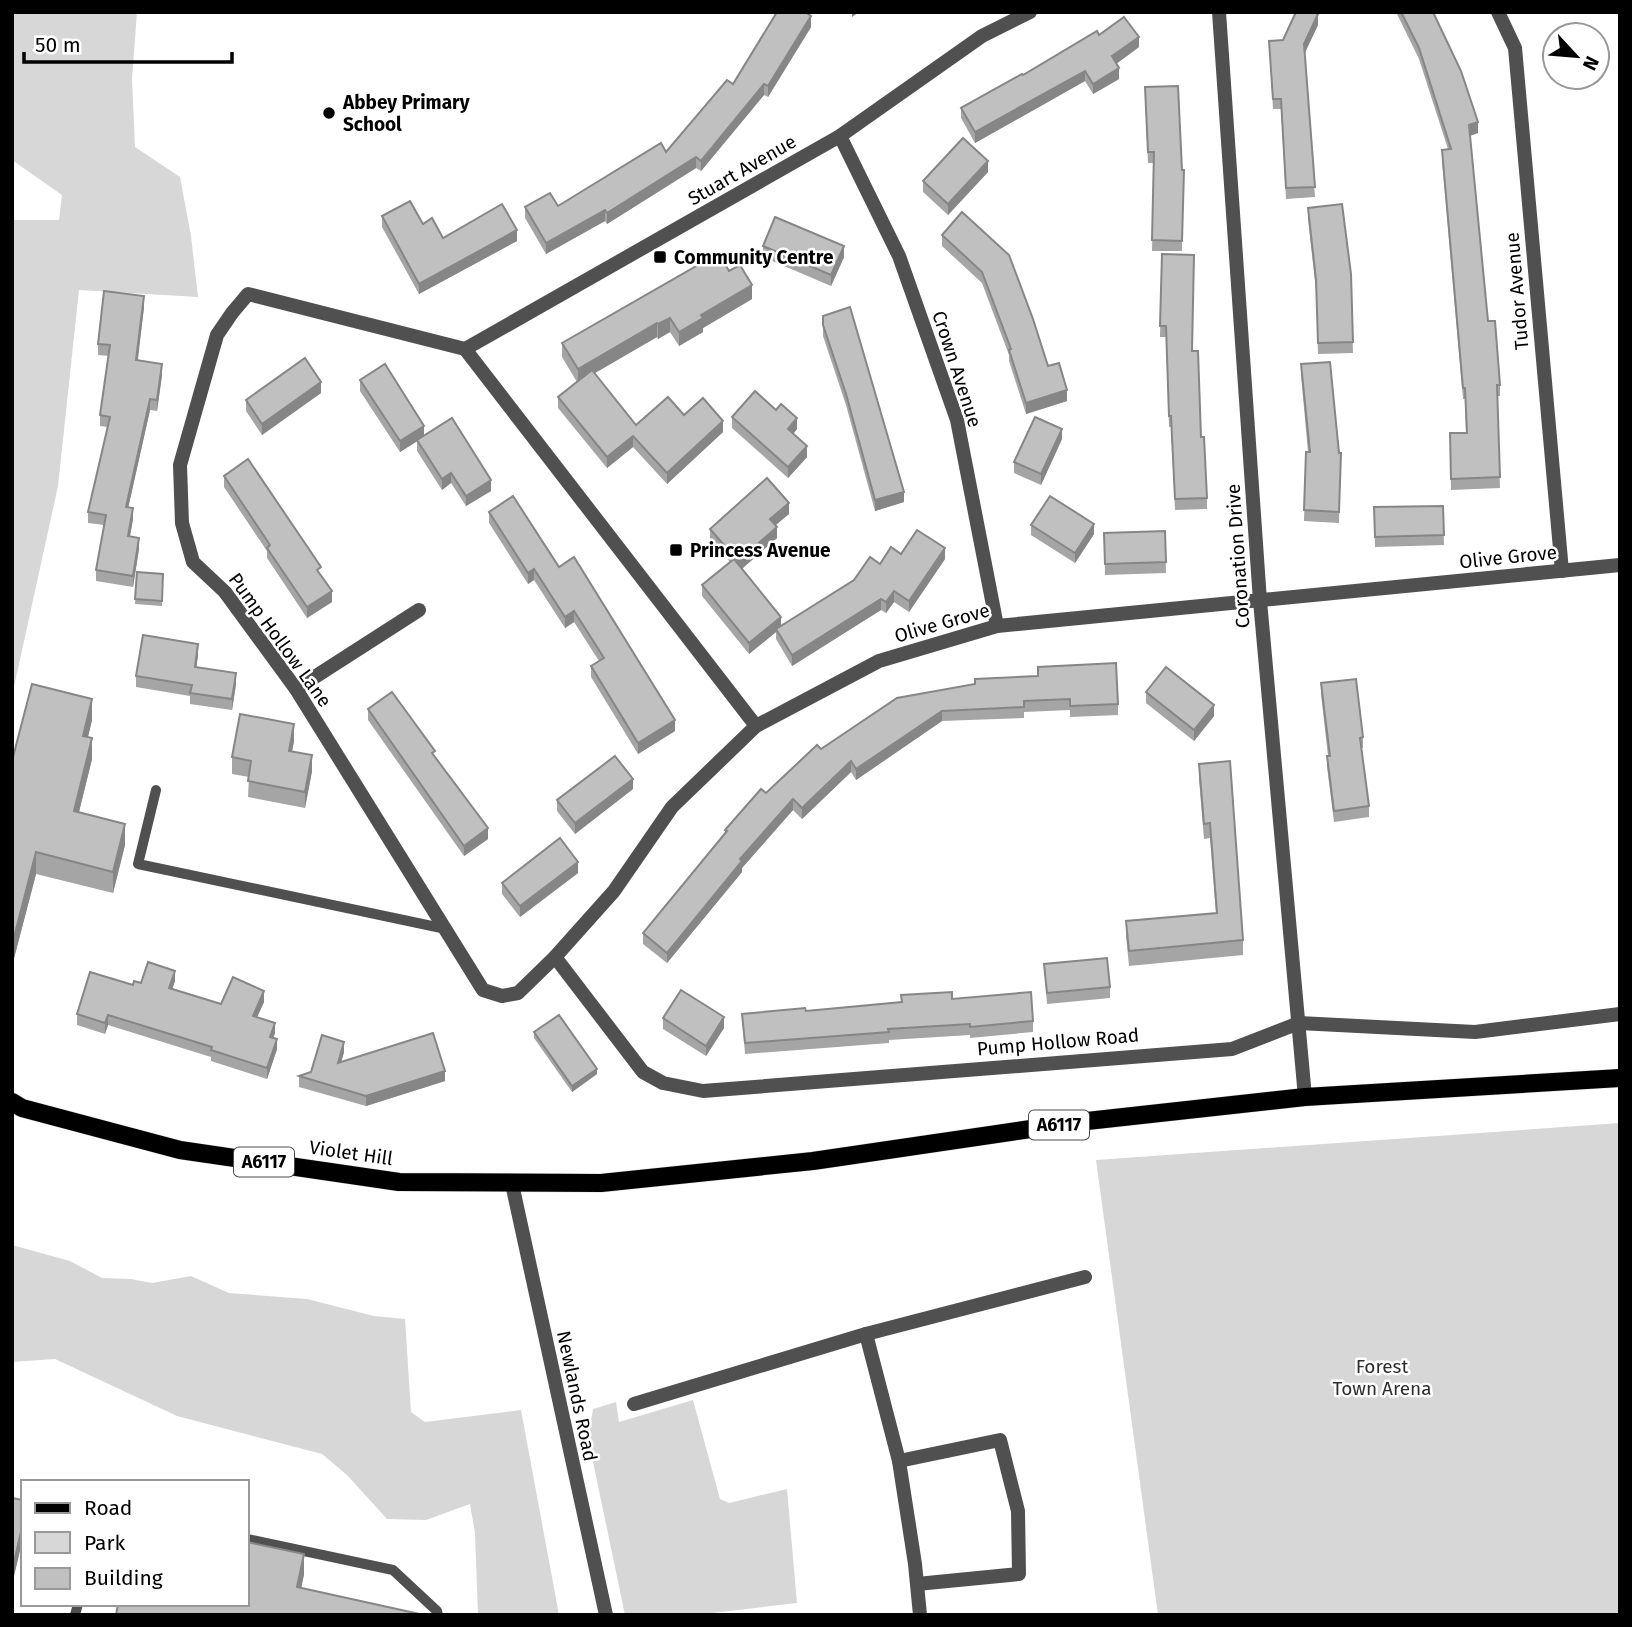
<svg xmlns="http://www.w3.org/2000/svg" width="1632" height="1627" font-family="'Fira Sans',sans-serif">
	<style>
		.green { fill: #d7d7d7 }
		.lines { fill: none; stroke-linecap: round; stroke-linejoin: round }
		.primary-casing { stroke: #dbdbdb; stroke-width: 19 }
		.service { stroke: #505050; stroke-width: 10 }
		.minor { stroke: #505050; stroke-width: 14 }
		.primary { stroke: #000; stroke-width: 18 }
		.wall { fill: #a5a5a5 }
		.shaded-wall { fill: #868686 }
		.building { fill: #c0c0c0; stroke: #868686; stroke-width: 2 }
		.poi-dot { fill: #000; stroke: #fff; stroke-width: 2.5 }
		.labels { text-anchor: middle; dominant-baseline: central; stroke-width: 5; stroke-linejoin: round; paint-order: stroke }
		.shield { fill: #fff; stroke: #4c4c4c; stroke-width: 2 }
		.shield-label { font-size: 18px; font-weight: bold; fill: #000 }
		.poi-label { font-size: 19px; font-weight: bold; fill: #000; stroke: #fff; text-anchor: start }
		.street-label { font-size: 19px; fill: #000; stroke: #fff }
		.park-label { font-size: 19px; fill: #2e2e2e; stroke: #fff }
	</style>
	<rect width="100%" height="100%" fill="#fff"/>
	<g class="green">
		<path d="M12 12H137L132 79 135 147 180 177 191 236 198 297 79 290 58 486 12 696V220H59L62 195 12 160Z"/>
		<path d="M1620 1123V1615H1158L1096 1160Z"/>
		<path d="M12 1245 70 1261 102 1278 131 1279 152 1283 191 1276 229 1293 307 1299 374 1316 405 1319 411 1412 425 1422 521 1410 559 1615H478L475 1533 470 1504 426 1520 387 1519 347 1475 322 1454 177 1416 55 1359 12 1362Z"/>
		<path d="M693 1400 720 1499 729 1503 787 1489 797 1603 695 1615H625L588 1438 593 1409 616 1402 619 1422Z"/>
	</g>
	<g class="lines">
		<defs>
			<path id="primary" d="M12 1102 22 1108 180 1150 399 1182 601 1183 813 1161 1078 1122 1305 1097 1620 1078"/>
		</defs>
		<use href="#primary" class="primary-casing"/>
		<g class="service">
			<path d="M156 790 138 864 446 929"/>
			<path d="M247 1539 393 1570 437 1611 438 1615"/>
			<path d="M75 1615 78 1604"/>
		</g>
		<g class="minor">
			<path d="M1219 12 1260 601 1305 1097"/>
			<path d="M1498 12 1515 48 1562 571"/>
			<path d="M840 136 899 256 957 420 997 626"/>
			<path d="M465 349 840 136 982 36 1030 12"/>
			<path d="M296 689 419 610"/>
			<path d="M756 726 465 349 248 294 232 313 217 335 180 465 182 523 193 562 225 592 296 689 483 990 502 996 518 993 555 957 614 891 672 807 756 726 879 661 997 626 1620 565"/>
			<path d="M555 957 643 1072 663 1083 703 1091 1232 1049 1299 1023 1475 1032 1620 1014"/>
			<path d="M512 1184 606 1615"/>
			<path d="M866 1334 899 1461 915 1564 920 1615"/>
			<path d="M634 1404 866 1334 1085 1277"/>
			<path d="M899 1461 1000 1440 1018 1511 1019 1574 917 1584"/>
		</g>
		<use href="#primary" class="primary"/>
	</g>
	<g class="wall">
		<path d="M1396 12H1433L1478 133 1470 136 1488 321 1500 385V396H1497L1500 488 1451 490 1450 433H1466L1465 399H1463L1442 160V150L1448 149 1419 59Z"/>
		<path d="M1318 25 1305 53 1315 197 1286 199 1281 109H1273L1269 41 1283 40Z"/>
		<path d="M811 27 768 97 764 95 701 171 696 168 607 224 605 221 546 254 525 218V207L558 206 666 152 733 84Z"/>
		<path d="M1099 35 1139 47 1116 64 1119 79 1093 94 1085 81 975 143 961 118V108Z"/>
		<path d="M1145 98 1182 170V251H1152L1154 163H1148Z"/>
		<path d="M988 172 948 215 923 192V181Z"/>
		<path d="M1308 208 1351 274 1353 353 1318 354 1316 290 1308 219Z"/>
		<path d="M382 216 423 224 443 238 517 241 419 294 382 227Z"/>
		<path d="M942 235 1033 319 1048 366 1067 401 1026 414 1009 361V355L982 283 942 246Z"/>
		<path d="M763 246 844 257 831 286 763 257Z"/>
		<path d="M1162 254 1193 351 1207 498V509L1175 510 1171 427H1169L1166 337H1160Z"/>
		<path d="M729 271 752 299 703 328V332L679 346 670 332 658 339 657 337 594 373 636 425 684 415 723 432 667 484 633 447 607 468 558 408V397L577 382 562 357V343Z"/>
		<path d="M144 307 138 360 162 375 157 411 150 410 128 507 133 519 130 536 139 549 133 587 96 581V570L104 525 88 523V512L108 427 100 426V415L109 356 98 355V344Z"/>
		<path d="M823 316 904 502 875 511 846 405 823 336Z"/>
		<path d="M1301 364 1339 453H1341L1339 523 1304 521 1306 452H1308L1301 375Z"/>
		<path d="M360 380 424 436 491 491 466 506 451 483 442 490 417 451V441L400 452 360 391Z"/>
		<path d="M321 393 262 435 246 411V400Z"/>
		<path d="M732 417 797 429 793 434 807 457 788 478 732 428Z"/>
		<path d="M1062 439 1041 485 1014 473V462Z"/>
		<path d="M224 476 321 576 332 602 307 618 267 558V551L224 487Z"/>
		<path d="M1443 506 1444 545 1375 547 1374 507Z"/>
		<path d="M489 512 559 567 675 731 638 754 591 677V666L599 661 574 622 565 628 534 580 528 584 489 523Z"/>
		<path d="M789 514 775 525 777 538 742 569 781 626 880 564 901 554 945 559 909 612 894 602 886 613 881 610 792 666 776 639V632L749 654 702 596V585L730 562 710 539V529Z"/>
		<path d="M1031 525 1094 534 1075 563 1031 535Z"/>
		<path d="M1165 531 1166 573 1105 575 1104 533Z"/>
		<path d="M137 572 163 574 162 606 135 604Z"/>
		<path d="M198 655 196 667 236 684 232 710 190 704V696L136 687V676Z"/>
		<path d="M1321 683 1363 737V748H1361L1369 806V817L1334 822 1327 767V756H1328L1321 694Z"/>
		<path d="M975 684 1118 704V715L1070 717V710L1024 712V718L942 721 856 780 851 772 802 819 793 810 742 868V872L667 963 643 944V933L725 834V830L766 793 821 749Z"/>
		<path d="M1146 692 1214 716 1194 741 1146 703Z"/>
		<path d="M368 709 488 839 464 856 368 720Z"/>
		<path d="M92 720 88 737 92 759 79 812 125 845 113 893 36 874 12 966V761Z"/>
		<path d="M294 741 292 751 312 771 305 808 248 797 249 777 232 774V757Z"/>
		<path d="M1199 764 1243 940V955L1129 966 1126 936V921L1216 913 1210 838 1204 839 1199 779Z"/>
		<path d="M633 789 575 834 557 811V800Z"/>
		<path d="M578 873 520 917 502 894V883Z"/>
		<path d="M1044 964 1110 987V998L1047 1004Z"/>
		<path d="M175 981 172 989 221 1004 264 1002 257 1017 275 1033 273 1038 277 1049 267 1079 211 1061V1057L108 1025 105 1034 77 1025V1014L141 983Z"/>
		<path d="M952 999 1033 1021V1032L970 1038V1035L889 1040V1043L745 1054 742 1014 806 1011Z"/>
		<path d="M663 1018 724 1028 706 1056 663 1029Z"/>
		<path d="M534 1032 597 1074 572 1092 534 1038Z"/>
		<path d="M344 1052 341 1062 445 1081 366 1106 299 1087V1076L311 1072Z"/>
	</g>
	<g class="shaded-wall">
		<path d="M852 12H859L852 17Z"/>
		<path d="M1318 14V25L1304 54V44Z"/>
		<path d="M811 16V27L768 97V86Z"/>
		<path d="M1139 37V47L1112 67V56Z"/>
		<path d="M1119 68V79L1093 94V84Z"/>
		<path d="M1085 71V81L975 143V132Z"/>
		<path d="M764 84V95L701 171V161Z"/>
		<path d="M1478 122V133L1469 136V125Z"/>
		<path d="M696 157V168L607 224V213Z"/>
		<path d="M988 161V172L948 215V204Z"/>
		<path d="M605 210V221L546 254V243Z"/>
		<path d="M517 230V241L419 294V284Z"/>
		<path d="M844 246V257L831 286V275Z"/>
		<path d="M752 285V299L703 328V332L679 346V332L701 315Z"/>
		<path d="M144 296V307L136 371V360Z"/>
		<path d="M670 318V332L658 339V324Z"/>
		<path d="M657 323V337L578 383V369Z"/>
		<path d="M162 364V375L157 411V400Z"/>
		<path d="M321 382V393L262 435V424Z"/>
		<path d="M1067 390V401L1026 414V403Z"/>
		<path d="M150 399V410L126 518V507Z"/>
		<path d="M797 418V429L788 440V429Z"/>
		<path d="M723 421V432L667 484V473Z"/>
		<path d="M424 426V437L400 452V441Z"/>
		<path d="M1062 429V439L1041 485V474Z"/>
		<path d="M633 436V447L607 468V457Z"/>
		<path d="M807 446V457L788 478V467Z"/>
		<path d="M451 473V483L442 490V479Z"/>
		<path d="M491 480V491L466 506V496Z"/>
		<path d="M904 492V502L875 511V500Z"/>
		<path d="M789 503V514L770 530V519Z"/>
		<path d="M133 508V519L128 547V536Z"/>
		<path d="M1094 524V534L1075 563V553Z"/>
		<path d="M777 527V538L738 572V561Z"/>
		<path d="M139 538V549L133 587V576Z"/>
		<path d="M945 548V559L909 612V601Z"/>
		<path d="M534 569V580L528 584V573Z"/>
		<path d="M332 591V602L307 618V607Z"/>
		<path d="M894 591V602L886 613V602Z"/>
		<path d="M881 599V610L792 666V655Z"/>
		<path d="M574 611V622L565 628V617Z"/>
		<path d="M781 617V628L776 629V632L749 654V643Z"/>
		<path d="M198 644V655L195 678V667Z"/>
		<path d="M236 673V684L232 710V699Z"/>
		<path d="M92 699V720L83 757V736Z"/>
		<path d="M1214 705V716L1194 741V730Z"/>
		<path d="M942 711V721L856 780V769Z"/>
		<path d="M675 720V731L638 754V743Z"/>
		<path d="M294 724V741L289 767V751Z"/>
		<path d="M92 738V759L74 832V811Z"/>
		<path d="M312 755V771L305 808V792Z"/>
		<path d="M851 761V772L802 819V808Z"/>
		<path d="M633 779V789L575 834V823Z"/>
		<path d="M793 799V810L742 868V872L667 963V953L740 859Z"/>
		<path d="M125 824V845L113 893V872Z"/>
		<path d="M488 828V839L464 856V846Z"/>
		<path d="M36 852V874L12 966V945Z"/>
		<path d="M578 862V873L520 917V906Z"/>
		<path d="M175 971V981L169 999V988Z"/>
		<path d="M264 991V1002L253 1026V1016Z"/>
		<path d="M108 1015V1025L105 1034V1023Z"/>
		<path d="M724 1017V1028L706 1056V1046Z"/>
		<path d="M275 1023V1033L270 1047V1037Z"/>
		<path d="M277 1039V1049L267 1079V1068Z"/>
		<path d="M344 1042V1052L338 1074V1063Z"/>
		<path d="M597 1069V1074L572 1092V1086Z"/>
		<path d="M445 1071V1081L366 1106V1096Z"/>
		<path d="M23 1523V1538L12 1585V1571Z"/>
		<path d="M304 1554V1575L297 1608V1587Z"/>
	</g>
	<g class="building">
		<path d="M777 12H805L811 16 768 86 764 84 701 161 696 157 607 213 605 210 546 243 525 207 550 193 558 206 661 143 666 152 727 80 733 84Z"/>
		<path d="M1296 12H1313L1318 14 1304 44 1315 187 1286 188 1281 99H1273L1269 41 1283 40Z"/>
		<path d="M1401 12H1433L1461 71 1478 122 1469 125 1488 321H1495L1500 385H1497L1500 477 1451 479 1450 433H1467L1465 388H1463L1442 150 1451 149 1419 48Z"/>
		<path d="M1124 17 1139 37 1112 56 1119 68 1093 84 1085 71 975 132 961 108 1022 74 1023 75 1097 31 1099 35Z"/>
		<path d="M1178 86 1182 170H1184L1182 241 1152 240 1154 152H1148L1145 87Z"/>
		<path d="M963 138 988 161 948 204 923 181Z"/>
		<path d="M410 201 423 224 432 218 443 238 502 204 517 230 419 284 382 216Z"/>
		<path d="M1342 204 1351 274 1353 342 1318 343 1316 280 1308 208Z"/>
		<path d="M962 212 1009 255 1033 319 1048 366 1059 363 1067 390 1026 403 1009 350 1011 349 982 272 942 235Z"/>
		<path d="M775 217 844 246 831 275 763 246Z"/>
		<path d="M719 253 729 271 740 265 752 285 701 315 703 318 679 332 670 318 658 324 657 323 578 369 562 343Z"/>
		<path d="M1162 254 1194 255 1192 351H1198L1201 437H1204L1207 498 1175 499 1171 416H1169L1166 326H1160Z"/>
		<path d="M104 291 144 296 136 360 162 364 157 400 150 399 126 507 133 508 128 536 139 538 133 576 96 570 106 515 88 512 110 417 100 415 110 345 98 344Z"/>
		<path d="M850 307 904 492 875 500 846 394 823 325V316Z"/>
		<path d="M305 358 321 382 262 424 246 400Z"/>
		<path d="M1330 362 1339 453H1341L1339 512 1304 510 1306 452H1310L1301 364Z"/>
		<path d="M385 364 424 426 400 441 360 380Z"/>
		<path d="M592 370 636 425 668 397 684 415 703 398 723 421 667 473 633 436 607 457 558 397Z"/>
		<path d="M755 391 776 410 781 404 797 418 788 429 807 446 788 467 732 417Z"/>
		<path d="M1035 417 1062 429 1041 474 1014 462Z"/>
		<path d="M452 418 491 480 466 496 451 473 442 479 417 440Z"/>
		<path d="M248 459 321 567 317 570 332 591 307 607 267 548 270 545 224 476Z"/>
		<path d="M767 478 789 503 770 519 777 527 738 561 710 529Z"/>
		<path d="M513 496 559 567 574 557 675 720 638 743 591 666 604 658 574 611 565 617 534 569 528 573 489 512Z"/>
		<path d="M1050 496 1094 524 1075 553 1031 525Z"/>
		<path d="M1443 506 1444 535 1375 537 1374 507Z"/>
		<path d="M917 530 945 548 909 601 894 591 886 602 881 599 792 655 776 629 854 580 870 557 880 564 891 547 901 554Z"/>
		<path d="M1165 531 1166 562 1105 564 1104 533Z"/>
		<path d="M734 559 781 617 749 643 702 585Z"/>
		<path d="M137 572 163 574 162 601 135 599Z"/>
		<path d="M143 635 198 644 195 667 236 673 232 699 190 693 192 685 136 676Z"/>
		<path d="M1116 663 1118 704 1070 706V699L1024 701V707L942 711 856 769 851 761 802 808 793 799 740 859 742 861 667 953 643 933 727 831 725 830 761 789 766 793 817 745 821 749 897 698 975 684V679L1038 676V667Z"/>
		<path d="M1166 667 1214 705 1194 730 1146 692Z"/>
		<path d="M1356 679 1363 737 1360 738 1369 806 1334 811 1327 756H1330L1321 683Z"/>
		<path d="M32 684 92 699 83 736 92 738 74 811 125 824 113 872 36 852 12 945V761Z"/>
		<path d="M392 692 435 751 432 753 488 828 464 846 368 709Z"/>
		<path d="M240 714 294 724 289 751 312 755 305 792 248 781 251 761 232 757Z"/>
		<path d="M615 756 633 779 575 823 557 800Z"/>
		<path d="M1230 761 1243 940 1129 951 1126 921 1217 913 1210 823 1204 824 1199 764Z"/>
		<path d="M560 838 578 862 520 906 502 883Z"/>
		<path d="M1107 958 1110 987 1047 993 1044 964Z"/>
		<path d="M148 962 175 971 169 988 221 1004 233 977 264 991 253 1016 275 1023 270 1037 277 1039 267 1068 211 1050 212 1047 108 1015 105 1023 77 1014 90 972 133 985 134 981 141 983Z"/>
		<path d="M681 990 724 1017 706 1046 663 1018Z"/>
		<path d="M952 992V999L1031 992 1033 1021 970 1027V1024L888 1029 889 1032 745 1043 742 1014 805 1008 806 1011 902 1002 901 995Z"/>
		<path d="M559 1015 597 1069 572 1086 534 1032Z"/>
		<path d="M433 1033 445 1071 366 1096 299 1076 311 1072 322 1035 344 1042 338 1063Z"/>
		<path d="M12 1498 23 1500V1523L12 1571Z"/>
		<path d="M247 1542 304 1554 297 1587 424 1615H116L118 1604H247Z"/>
	</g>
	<g class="poi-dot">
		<circle cx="329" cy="113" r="7"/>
		<rect x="653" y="250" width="14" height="14" rx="3.5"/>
		<rect x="669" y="543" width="14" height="14" rx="3.5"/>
	</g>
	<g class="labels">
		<g class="shield">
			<rect x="1029" y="1110.5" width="60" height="29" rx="5"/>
			<rect x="234" y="1147.5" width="60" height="29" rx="5"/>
		</g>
		<g class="shield-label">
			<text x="1059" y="1125">A6117</text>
			<text x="264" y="1162">A6117</text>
		</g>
		<g class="poi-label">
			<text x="343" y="102">Abbey Primary<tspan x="343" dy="22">School</tspan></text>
			<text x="674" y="257">Community Centre</text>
			<text x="690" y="550">Princess Avenue</text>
		</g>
		<g class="street-label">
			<text transform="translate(742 170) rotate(-30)">Stuart Avenue</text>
			<text transform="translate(1517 291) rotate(-95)">Tudor Avenue</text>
			<text transform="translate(957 369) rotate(72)">Crown Avenue</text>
			<text transform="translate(1238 556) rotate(-94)">Coronation Drive</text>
			<text transform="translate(1508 557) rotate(-6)">Olive Grove</text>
			<text transform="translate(942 623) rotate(-16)">Olive Grove</text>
			<text transform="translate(280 640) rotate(54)">Pump Hollow Lane</text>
			<text transform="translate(1058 1042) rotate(-5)">Pump Hollow Road</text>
			<text transform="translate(351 1153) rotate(8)">Violet Hill</text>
			<text transform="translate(577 1396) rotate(78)">Newlands Road</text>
		</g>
		<g class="park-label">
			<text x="1382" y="1366">Forest<tspan x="1382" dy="22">Town Arena</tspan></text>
		</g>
	</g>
	<rect width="1632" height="1627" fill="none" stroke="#000000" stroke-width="28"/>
	<rect x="21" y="1480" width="228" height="126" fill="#ffffff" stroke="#999999" stroke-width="2"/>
	<rect x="35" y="1503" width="35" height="10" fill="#000000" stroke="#999999" stroke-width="2"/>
	<text x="84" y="1515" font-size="21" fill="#000000">Road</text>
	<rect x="35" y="1532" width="35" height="21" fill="#d7d7d7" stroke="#999999" stroke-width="2"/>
	<text x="84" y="1550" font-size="21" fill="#000000">Park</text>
	<rect x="35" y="1568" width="35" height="21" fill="#c0c0c0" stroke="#999999" stroke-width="2"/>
	<text x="84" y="1585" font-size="21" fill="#000000">Building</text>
	<g transform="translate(1576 56) rotate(116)"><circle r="33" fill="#ffffff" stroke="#999999" stroke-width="2"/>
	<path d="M0-5L12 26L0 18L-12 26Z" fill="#000000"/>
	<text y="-10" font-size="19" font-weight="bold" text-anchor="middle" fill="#000000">N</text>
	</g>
	<path d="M24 52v10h208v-10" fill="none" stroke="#000000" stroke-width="3.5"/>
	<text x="35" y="52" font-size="21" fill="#000000" stroke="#ffffff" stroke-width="5" paint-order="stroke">50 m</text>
</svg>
